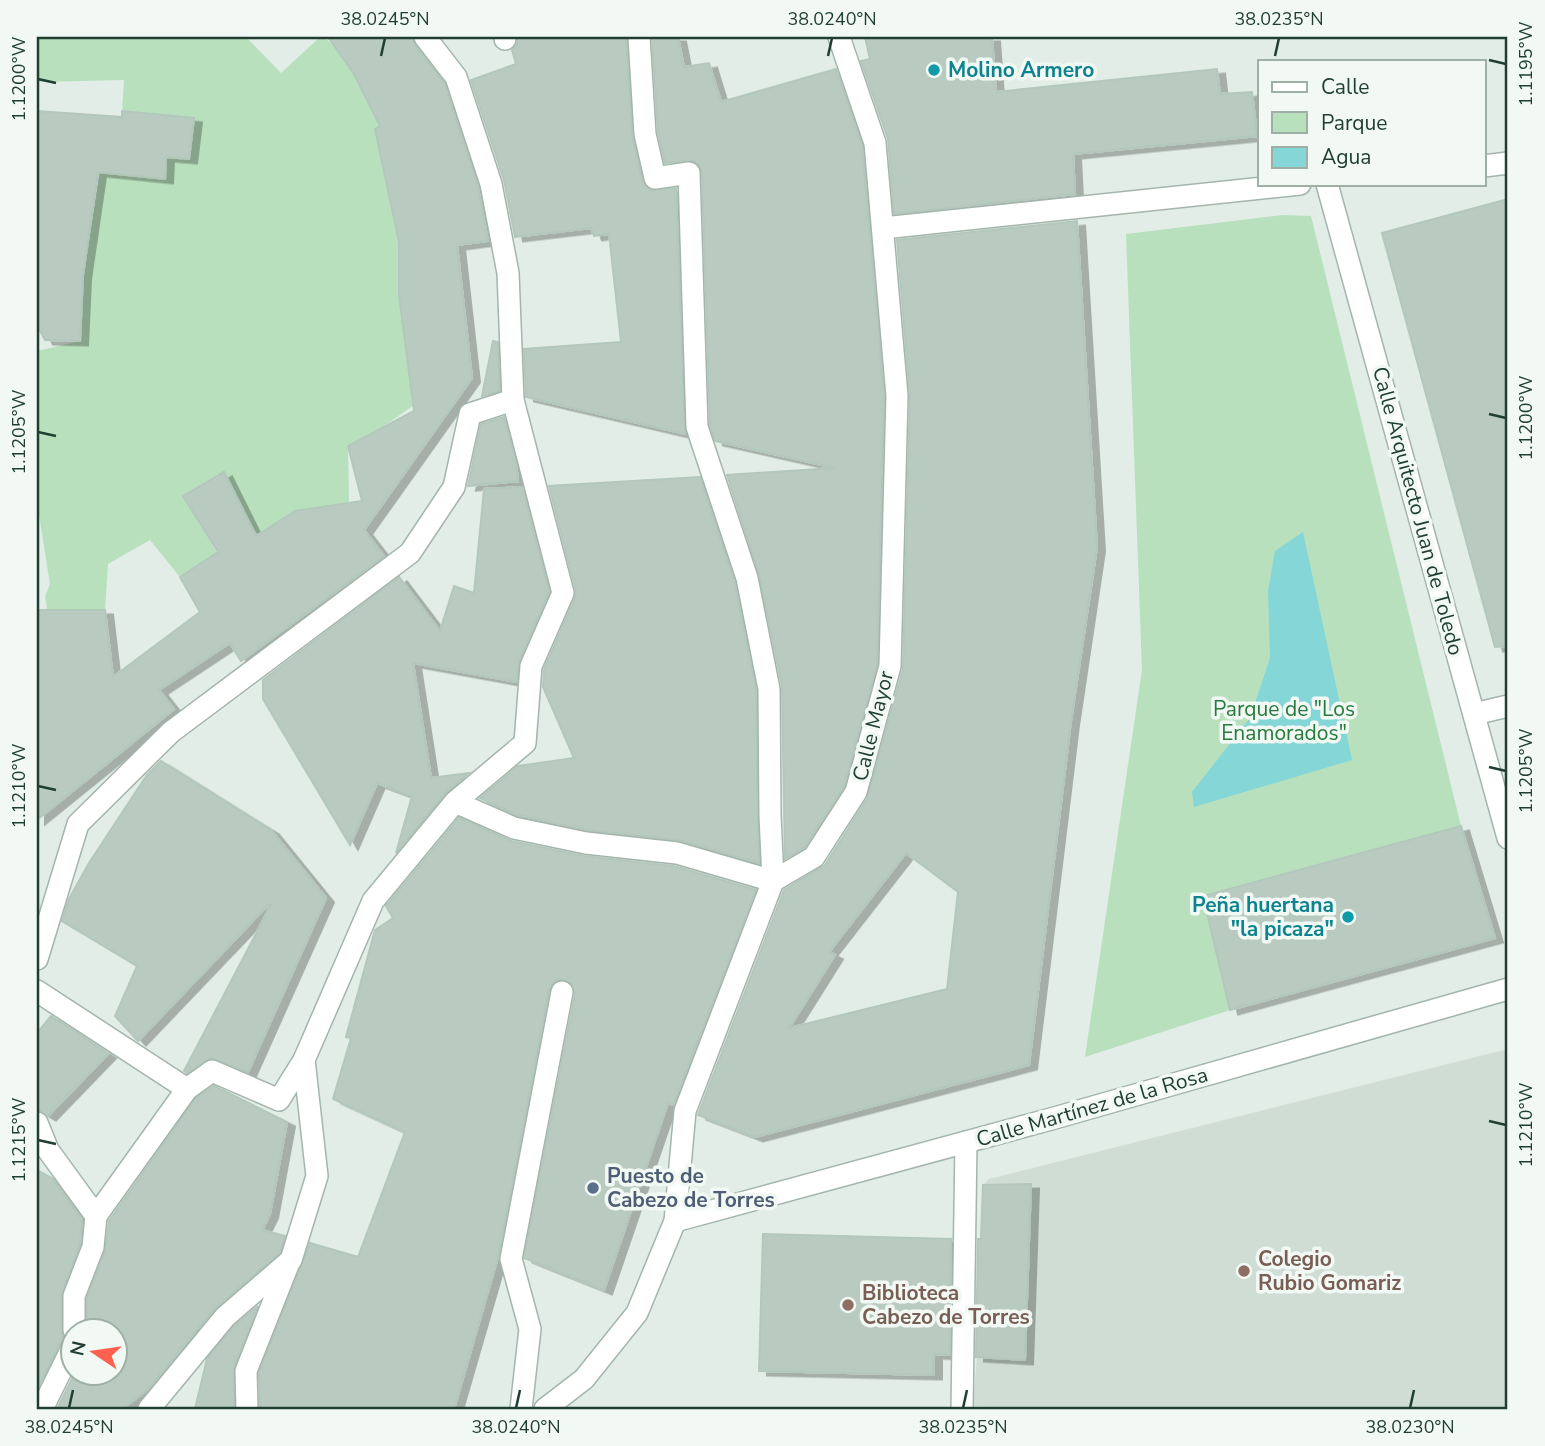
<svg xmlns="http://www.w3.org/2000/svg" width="1545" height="1446" font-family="'Nunito Sans',sans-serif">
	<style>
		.built { fill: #cfddd5 }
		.green { fill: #b8e0bd }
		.water { fill: #84d6d7 }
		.building { fill: #b9cbc1; stroke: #b3c7bc; stroke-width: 2; fill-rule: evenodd; filter: url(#shadow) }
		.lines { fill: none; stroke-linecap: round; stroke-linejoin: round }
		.street-casing { stroke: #a3b5ac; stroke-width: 24 }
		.street { stroke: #fff; stroke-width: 21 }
		.ticks { fill: none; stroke: #203f32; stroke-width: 2.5 }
		.culture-dot { fill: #0f9aa8; stroke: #f2f9f4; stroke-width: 2.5 }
		.service-dot { fill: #5c6f8a; stroke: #f2f9f4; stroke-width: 2.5 }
		.education-dot { fill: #8d6e63; stroke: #f2f9f4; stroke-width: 2.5 }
		.labels { text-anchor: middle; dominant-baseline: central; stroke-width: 7; stroke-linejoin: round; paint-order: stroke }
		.culture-label { font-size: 21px; font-weight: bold; fill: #0d838f; stroke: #f2f9f4; text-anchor: start }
		.street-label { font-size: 21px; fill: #203f32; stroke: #f2f9f4 }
		.park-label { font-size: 21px; fill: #267a3b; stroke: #f2f9f4 }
		.service-label { font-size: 21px; font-weight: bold; fill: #4e5e75; stroke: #f2f9f4; text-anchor: start }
		.education-label { font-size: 21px; font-weight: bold; fill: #785e54; stroke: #f2f9f4; text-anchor: start }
		.neatline { fill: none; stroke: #203f32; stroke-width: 2.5 }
		.ticks-label { font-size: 18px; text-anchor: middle; fill: #203f32 }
	</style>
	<defs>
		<filter id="shadow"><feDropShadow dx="8" dy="4.5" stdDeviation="0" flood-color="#0004"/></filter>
	</defs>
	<rect width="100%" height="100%" fill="#e1ede6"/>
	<path class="built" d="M1508 1049V1409H1023L973 1406 977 1357 983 1185 989 1179Z"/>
	<g class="green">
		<path d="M37 37H246L281 73 320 37H324L334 46 354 74 380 126 387 183 395 225 432 222 399 284 414 405 377 431 348 446 349 503 258 535 244 515 223 472 183 496 217 553 180 577 150 540 108 564 105 610H65L48 613 45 597 50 584 37 502V351L80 341 83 275 100 173 164 179 166 157 122 111 124 80 37 82Z"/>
		<path d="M1283 215 1311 216 1461 826 1203 895 1230 1010 1085 1057 1142 670 1126 234Z"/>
	</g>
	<path class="water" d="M1303 532 1352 760 1194 807 1192 792 1250 718 1270 658 1268 591 1275 551Z"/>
	<g class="building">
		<path d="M328 37H412L415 45 444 83 478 187 488 241 457 245 472 378 364 530 384 556 241 661 230 643 159 690 174 709 37 820V610H105L113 677 200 612 180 577 218 552 183 496 224 472 256 536 295 511 362 501 348 446 414 411 399 295V242L375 129 380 126 354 74Z"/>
		<path d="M518 37H626L632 135 642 181 651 190 676 188 685 434 526 397 524 349 621 342 609 234 594 236 591 228 515 237 504 180 471 80 516 64 512 50 517 45Z"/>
		<path d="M652 37H678L684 67 709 63 721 102 836 69 862 146 884 396 877 664 844 787 805 847 785 859 782 686 759 574 727 475 835 468 715 441 710 425 702 173 699 165 694 161 665 163 658 132Z"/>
		<path d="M865 37H992L996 92 1217 69 1220 94 1252 92 1257 136 1073 154 1075 194 894 214 888 139 861 61 870 59Z"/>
		<path d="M37 111 122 117V111L194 118 189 159 166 157 165 179 98 172 83 275 80 341 45 340 37 325Z"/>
		<path d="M1508 199V646L1495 647 1382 233Z"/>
		<path d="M1077 221 1097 547 1071 721 1029 1065 755 1137 698 1115 784 890 825 865 867 799 903 669 910 396 897 240ZM906 853 958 892 947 989 789 1028 835 955 829 952Z"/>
		<path d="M493 341 498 342 500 391 482 396Z"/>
		<path d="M504 417 516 463 518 481 468 486 481 424Z"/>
		<path d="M700 477 734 581 756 690 759 863 679 840 588 830 518 815 480 798 518 766 574 758 543 687 544 669 575 598 576 591 549 486Z"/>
		<path d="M522 487 549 592 519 661 517 682 413 663 431 778 469 773 445 793 396 853 412 796 377 783 350 845 263 699V680L399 577 440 631 454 586 474 593 484 489Z"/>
		<path d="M161 761 271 830 326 898 248 1072 211 1058 187 1073 184 1071 271 905 269 904 138 1041 115 1016 137 966 62 921 69 899 89 863 147 775Z"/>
		<path d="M459 818 511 841 584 856 674 866 756 890 673 1105 668 1103 604 1290 524 1258 575 994 571 983 558 979 553 983 549 990 498 1257 454 1409H260L259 1373 310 1243 358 1257 405 1132 333 1099 351 1038 346 1037 375 930 393 918 386 906Z"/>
		<path d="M1461 826 1495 938 1230 1010 1203 896Z"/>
		<path d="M51 1016 108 1054 48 1116 37 1110V1033Z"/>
		<path d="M214 1086 287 1122 270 1214 262 1230 285 1236 280 1253 216 1307 148 1389 122 1409H57L75 1373H116V1331H87V1298L105 1251 109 1221 196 1098Z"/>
		<path d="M37 1170 53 1179 82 1220 80 1244 61 1296V1330L63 1337 37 1390Z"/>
		<path d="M1031 1184 1025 1360 976 1357 978 1239H981L983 1185Z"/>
		<path d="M763 1234 951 1239 950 1355 934 1354V1375L759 1371Z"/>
		<path d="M258 1306 234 1367V1409H195L207 1359 234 1326Z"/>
	</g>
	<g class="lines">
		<defs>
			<g id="street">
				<path d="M505 37V39"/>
				<path d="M1484 166 1508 163"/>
				<path d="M1327 184 1508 838"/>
				<path d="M883 228 1300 184"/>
				<path d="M1474 714 1508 706"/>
				<path d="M455 802 514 828 586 843 677 853 773 881 770 815 769 689 747 578 697 427 689 173 655 178 645 134 639 37"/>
				<path d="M37 959 78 824 171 732 410 553 454 487 470 414 513 400"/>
				<path d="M37 991 187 1089"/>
				<path d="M37 1123 48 1150 96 1216 93 1247 74 1296V1330"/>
				<path d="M96 1216 187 1089 212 1071 279 1100 304 1060"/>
				<path d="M675 1221 1051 1119 1508 989"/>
				<path d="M42 1409 74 1344"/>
				<path d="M149 1409 225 1317 291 1260 317 1176 304 1060 373 901 455 802 525 743 531 666 563 593 513 400 508 273 491 184 456 77 425 37"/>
				<path d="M247 1409 246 1371 288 1265"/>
				<path d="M521 1409 530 1329 511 1259 562 992"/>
				<path d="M545 1409 584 1379 637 1313 675 1221 685 1111 773 881 814 857 856 792 890 666 897 396 875 143 839 37"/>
				<path d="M962 1409 966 1142"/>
			</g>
		</defs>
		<use href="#street" class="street-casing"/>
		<use href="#street" class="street"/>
	</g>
	<path class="ticks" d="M381 56 385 38M828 56 832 38M1275 56 1279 38M1489 60 1506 64M38 79 56 83M1489 414 1506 418M38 432 56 436M1489 767 1506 771M38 786 56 790M1489 1121 1506 1125M38 1140 56 1144M69 1408 73 1390M516 1408 520 1390M963 1408 967 1390M1410 1408 1414 1390"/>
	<g class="culture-dot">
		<circle cx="934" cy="70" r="7"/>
		<circle cx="1348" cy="917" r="7"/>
	</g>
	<circle class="service-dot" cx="593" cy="1188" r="7"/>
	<g class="education-dot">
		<circle cx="1244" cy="1271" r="7"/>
		<circle cx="848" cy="1305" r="7"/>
	</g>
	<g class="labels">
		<g class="culture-label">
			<text x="948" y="70">Molino Armero</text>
			<text x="1334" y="905" text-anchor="end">Peña huertana<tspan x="1334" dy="24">"la picaza"</tspan></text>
		</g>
		<g class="street-label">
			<text transform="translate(1418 511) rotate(75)">Calle Arquitecto Juan de Toledo</text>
			<text transform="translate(873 726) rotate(-76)">Calle Mayor</text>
			<text transform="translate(1092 1107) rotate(-16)">Calle Martínez de la Rosa</text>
		</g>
		<g class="park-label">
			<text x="1284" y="709">Parque de "Los<tspan x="1284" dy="24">Enamorados"</tspan></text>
		</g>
		<g class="service-label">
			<text x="607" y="1176">Puesto de<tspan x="607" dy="24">Cabezo de Torres</tspan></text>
		</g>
		<g class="education-label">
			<text x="1258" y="1259">Colegio<tspan x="1258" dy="24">Rubio Gomariz</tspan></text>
			<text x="862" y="1293">Biblioteca<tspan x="862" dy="24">Cabezo de Torres</tspan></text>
		</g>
	</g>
	<rect width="1545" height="1446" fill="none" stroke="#f2f9f4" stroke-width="77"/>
	<rect x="1258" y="60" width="228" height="126" fill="#f2f9f4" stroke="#9eafa6" stroke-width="2"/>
	<rect x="1272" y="82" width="35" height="10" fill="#ffffff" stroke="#9eafa6" stroke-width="2"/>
	<text x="1321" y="94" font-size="21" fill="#203f32">Calle</text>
	<rect x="1272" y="112" width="35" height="21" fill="#b8e0bd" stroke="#9eafa6" stroke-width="2"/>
	<text x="1321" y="130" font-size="21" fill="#203f32">Parque</text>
	<rect x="1272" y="147" width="35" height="21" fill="#84d6d7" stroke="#9eafa6" stroke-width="2"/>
	<text x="1321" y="164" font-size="21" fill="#203f32">Agua</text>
	<g transform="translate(94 1352) rotate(283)"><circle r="33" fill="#f2f9f4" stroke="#9eafa6" stroke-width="2"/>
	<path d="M0-5L12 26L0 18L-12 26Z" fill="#fe614e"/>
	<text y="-10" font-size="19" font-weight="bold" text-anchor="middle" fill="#203f32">N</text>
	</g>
	<rect x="38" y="38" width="1468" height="1370" class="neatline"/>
	<g class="ticks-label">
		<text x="385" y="25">38.0245°N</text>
		<text x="832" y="25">38.0240°N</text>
		<text x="1279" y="25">38.0235°N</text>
		<text transform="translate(1526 64) rotate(-90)" y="6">1.1195°W</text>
		<text transform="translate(19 79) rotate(-90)" y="6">1.1200°W</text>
		<text transform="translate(1526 418) rotate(-90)" y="6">1.1200°W</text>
		<text transform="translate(19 432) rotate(-90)" y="6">1.1205°W</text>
		<text transform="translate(1526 771) rotate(-90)" y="6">1.1205°W</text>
		<text transform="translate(19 786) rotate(-90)" y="6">1.1210°W</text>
		<text transform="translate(1526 1125) rotate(-90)" y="6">1.1210°W</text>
		<text transform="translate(19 1140) rotate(-90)" y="6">1.1215°W</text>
		<text x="69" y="1433">38.0245°N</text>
		<text x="516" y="1433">38.0240°N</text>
		<text x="963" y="1433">38.0235°N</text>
		<text x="1410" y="1433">38.0230°N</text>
	</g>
</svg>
